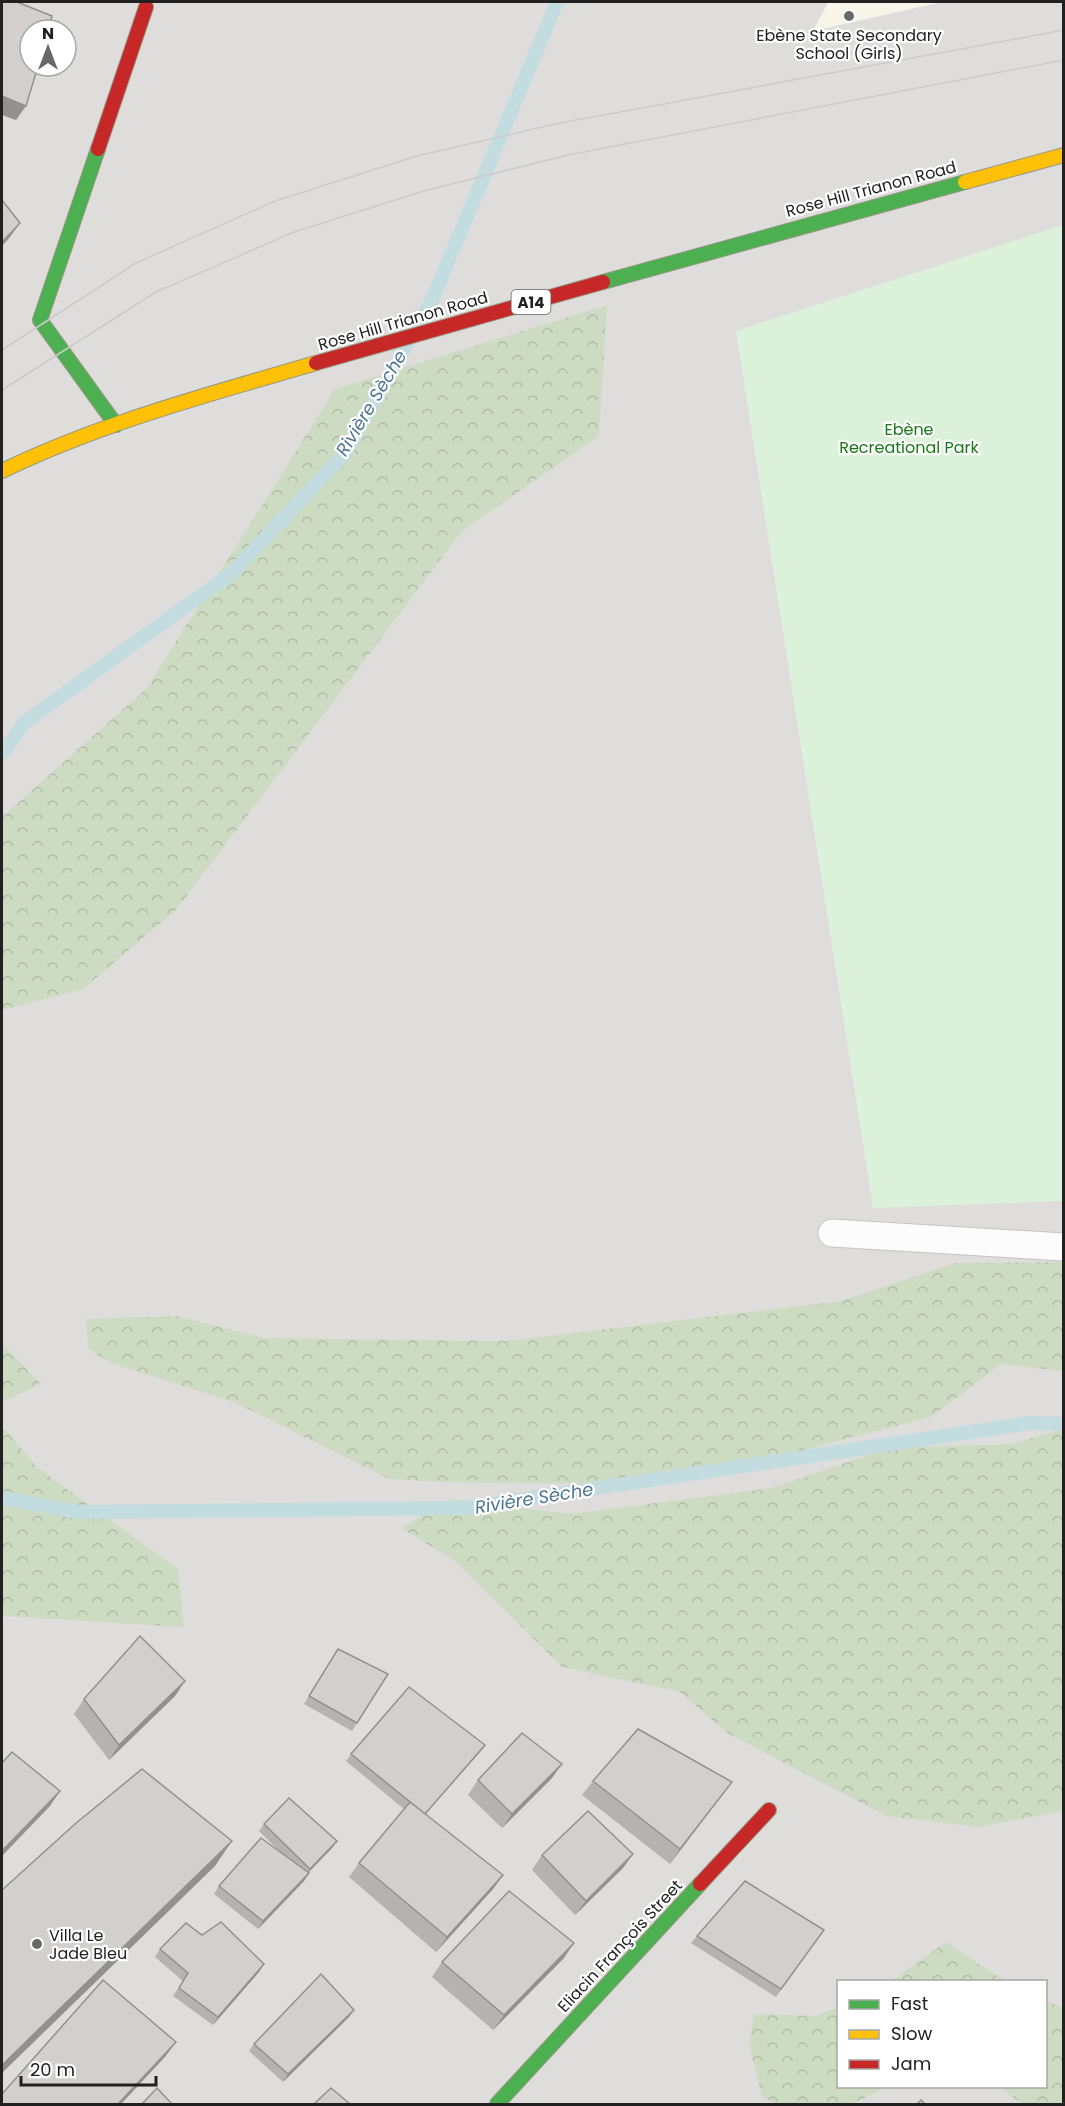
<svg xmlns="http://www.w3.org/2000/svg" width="1065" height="2106" font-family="Poppins,sans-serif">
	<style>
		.residential { fill: #dedddc; fill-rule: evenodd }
		.education { fill: #f7f4e8 }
		.forest { fill: url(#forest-crowns) }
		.park { fill: #dcf1da }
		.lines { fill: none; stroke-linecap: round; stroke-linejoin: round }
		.stream { stroke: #c2dcdf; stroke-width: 14 }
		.lane-casing { stroke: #c5c4c3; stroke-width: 29 }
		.fast-casing { stroke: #989884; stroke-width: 16 }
		.slow-casing { stroke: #989884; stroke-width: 16 }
		.jam-casing { stroke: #989884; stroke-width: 16 }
		.lane { stroke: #fdfcfc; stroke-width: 27 }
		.fast { stroke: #4caf50; stroke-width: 14 }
		.slow { stroke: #ffc107; stroke-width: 14 }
		.jam { stroke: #c62828; stroke-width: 14 }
		.tram { stroke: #cbcbcb; stroke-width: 1.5 }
		.wall { fill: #b5b2b1 }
		.shaded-wall { fill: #939190 }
		.building { fill: #d2cfce; stroke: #939190; stroke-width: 1.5 }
		.poi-dot { fill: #696868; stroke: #fff; stroke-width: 2 }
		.labels { text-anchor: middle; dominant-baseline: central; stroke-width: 4.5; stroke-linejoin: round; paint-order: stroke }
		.shield { fill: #fff; stroke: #646464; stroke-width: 1.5 }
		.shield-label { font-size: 15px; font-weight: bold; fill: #212121 }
		.poi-label { font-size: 16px; fill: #212121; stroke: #fff }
		.street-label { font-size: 16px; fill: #212121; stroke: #fff }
		.park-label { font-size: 16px; fill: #187916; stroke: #fff }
		.water-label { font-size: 18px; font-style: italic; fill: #4b7693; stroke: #fff }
	</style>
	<defs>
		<pattern id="forest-crowns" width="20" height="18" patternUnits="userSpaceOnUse" patternTransform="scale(1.5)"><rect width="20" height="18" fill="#cedbc3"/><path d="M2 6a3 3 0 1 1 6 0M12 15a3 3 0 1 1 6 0" fill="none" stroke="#b1bca7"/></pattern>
	</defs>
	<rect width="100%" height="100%" fill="#efedeb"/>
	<path class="residential" d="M2 2H1063V2104H2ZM30 30H66V66H30ZM838 1982H1046V2086H838Z"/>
	<path class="education" d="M828 2H942L813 31Z"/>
	<g class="forest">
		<path d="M607 305 599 436 462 531 176 910 83 989 2 1010V817L146 689 335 389Z"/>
		<path d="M1063 1262V1371L1001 1364 931 1417 791 1453 617 1484 443 1482 389 1479 234 1402 110 1363 88 1348 86 1319 177 1316 265 1338 506 1341 841 1301 955 1263Z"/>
		<path d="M2 1343 41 1384 2 1402Z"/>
		<path d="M2 1426 38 1468 178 1569 184 1627 2 1616Z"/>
		<path d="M1063 1429V1811L979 1827 886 1816 727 1733 680 1692 562 1667 455 1561 401 1528 451 1499 571 1514 772 1488 889 1448 1011 1444Z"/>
		<path d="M946 1942 1005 1981H891Z"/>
		<path d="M1046 2001 1063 2008V2104H1021L1000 2087 1046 2086Z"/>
		<path d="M838 2007V2086L887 2087 852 2104H776L762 2097 749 2044 754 2014 816 2016Z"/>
	</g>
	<path class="park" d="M1063 225V1201L873 1208 736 331Z"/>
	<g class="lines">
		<g class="stream">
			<path d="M2 753 25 722 232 573 345 453 432 300 557 2"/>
			<path d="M2 1498 78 1512 465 1508 1030 1423 1064 1424"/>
		</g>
		<defs>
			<path id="lane" d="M832 1233 1064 1247"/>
			<g id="fast">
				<path d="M98 149 40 320 116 425"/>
				<path d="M603 282 965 182"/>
				<path d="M497 2104 700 1884"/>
			</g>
			<g id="slow">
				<path d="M965 182 1064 155"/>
				<path d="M2 471C101 423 210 394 316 363"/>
			</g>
			<g id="jam">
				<path d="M98 149 146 7"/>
				<path d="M316 363 603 282"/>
				<path d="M700 1884 769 1810"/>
			</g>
		</defs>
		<use href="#lane" class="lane-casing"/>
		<use href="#fast" class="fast-casing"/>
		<use href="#slow" class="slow-casing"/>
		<use href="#jam" class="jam-casing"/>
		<use href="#lane" class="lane"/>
		<use href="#fast" class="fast"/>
		<use href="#slow" class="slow"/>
		<use href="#jam" class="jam"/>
		<g class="tram">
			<path d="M2 350 136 263 275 201 417 156 555 124 1064 30"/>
			<path d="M2 390 156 292 294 232 427 190 568 155 1064 60"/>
		</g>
	</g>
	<g class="wall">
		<path d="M338 1649 357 1723 352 1731 304 1704Z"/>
		<path d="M185 1681 175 1696 109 1760 74 1714 84 1699Z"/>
		<path d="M485 1745 479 1753 425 1814 503 1875 493 1889 436 1952 349 1877 359 1863 404 1809 346 1761 351 1754Z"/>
		<path d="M562 1764 552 1778 502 1828 468 1795 478 1780Z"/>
		<path d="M593 1781 732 1782 670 1864 582 1795Z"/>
		<path d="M264 1824 337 1841 332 1848 308 1873 304 1881 258 1929 214 1894 219 1886 280 1852 259 1831Z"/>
		<path d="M633 1854 623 1868 575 1915 532 1870 542 1855Z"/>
		<path d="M824 1930 776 1997 691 1943 697 1936Z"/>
		<path d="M202 1935 264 1964 259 1972 213 2025 173 1996 183 1981 155 1957 160 1949Z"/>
		<path d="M564 1958 493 2030 432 1977 442 1962Z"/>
		<path d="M354 2010 349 2017 283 2082 249 2051 254 2044Z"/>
	</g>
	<g class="shaded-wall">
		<path d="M2 96 26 106 16 120 2 115Z"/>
		<path d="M20 223 10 237 2 246V242Z"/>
		<path d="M185 1681 175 1696 109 1760 119 1745Z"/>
		<path d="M485 1745 479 1753 419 1821 424 1814Z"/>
		<path d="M562 1764 552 1778 502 1828 512 1814Z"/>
		<path d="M732 1782 721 1796 670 1864 680 1849Z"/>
		<path d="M60 1791 50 1806 2 1856V1851Z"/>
		<path d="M232 1841 215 1866 2 2073V2065Z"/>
		<path d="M337 1841 332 1848 304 1877 310 1869Z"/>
		<path d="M633 1854 623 1868 575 1915 586 1901Z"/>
		<path d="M309 1873 304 1881 258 1929 263 1921Z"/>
		<path d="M503 1875 493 1889 436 1952 447 1937Z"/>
		<path d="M574 1943 564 1958 493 2030 504 2015Z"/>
		<path d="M264 1964 259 1972 213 2025 218 2017Z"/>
		<path d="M354 2010 349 2017 283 2082 288 2074Z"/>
		<path d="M176 2042 165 2057 121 2104H118Z"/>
	</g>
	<g class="building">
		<path d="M2 2H17L52 16 48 30H30V66H38L26 106 2 96Z"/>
		<path d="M2 200 20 223 2 242Z"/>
		<path d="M140 1636 185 1681 119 1745 84 1699Z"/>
		<path d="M338 1649 388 1674 357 1723 309 1696Z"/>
		<path d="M409 1687 485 1745 425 1814 351 1754Z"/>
		<path d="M638 1729 732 1782 680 1849 593 1781Z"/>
		<path d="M522 1733 562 1764 512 1814 478 1780Z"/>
		<path d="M12 1752 60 1791 2 1851V1763Z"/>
		<path d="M142 1769 232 1841 2 2065V1890L75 1824Z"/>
		<path d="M289 1798 337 1841 310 1869 264 1824Z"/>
		<path d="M410 1802 503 1875 447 1937 359 1863Z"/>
		<path d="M588 1811 633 1854 586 1901 542 1855Z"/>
		<path d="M261 1838 309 1873 263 1921 219 1886Z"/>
		<path d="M745 1881 824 1930 781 1989 697 1936Z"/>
		<path d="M509 1891 574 1943 504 2015 442 1962Z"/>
		<path d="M221 1922 264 1964 218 2017 179 1988 188 1973 160 1949 186 1923 202 1935Z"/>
		<path d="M321 1974 354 2010 288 2074 254 2044Z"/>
		<path d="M103 1980 176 2042 118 2104H2V2094Z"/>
		<path d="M157 2088 172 2104H142Z"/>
		<path d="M331 2088 350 2104H314Z"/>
		<path d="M921 2100 925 2104H917Z"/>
	</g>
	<g class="poi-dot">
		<circle cx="849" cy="16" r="6"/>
		<circle cx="37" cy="1944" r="6"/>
	</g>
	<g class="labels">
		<rect class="shield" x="511.5" y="290" width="39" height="24" rx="4.5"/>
		<g class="shield-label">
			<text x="531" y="302">A14</text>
		</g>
		<g class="poi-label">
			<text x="849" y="35">Ebène State Secondary<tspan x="849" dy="18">School (Girls)</tspan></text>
			<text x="49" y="1935" text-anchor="start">Villa Le<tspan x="49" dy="18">Jade Bleu</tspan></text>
		</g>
		<g class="street-label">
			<text transform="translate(871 189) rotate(-15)">Rose Hill Trianon Road</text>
			<text transform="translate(403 321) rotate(-16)">Rose Hill Trianon Road</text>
			<text transform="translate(620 1946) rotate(-47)">Eliacin François Street</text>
		</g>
		<g class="park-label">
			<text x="909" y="429">Ebène<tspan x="909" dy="18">Recreational Park</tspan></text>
		</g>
		<g class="water-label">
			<text transform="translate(371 403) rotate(-59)">Rivière Sèche</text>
			<text transform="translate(534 1498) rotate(-9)">Rivière Sèche</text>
		</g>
	</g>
	<rect width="1065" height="2106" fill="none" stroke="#212121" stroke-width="6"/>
	<rect x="837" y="1980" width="210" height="108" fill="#ffffff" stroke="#a6a6a6" stroke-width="1.5"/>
	<rect x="849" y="2000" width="30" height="9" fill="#4caf50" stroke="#a6a6a6" stroke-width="1.5"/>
	<text x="891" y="2010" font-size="18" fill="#212121">Fast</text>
	<rect x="849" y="2030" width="30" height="9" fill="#ffc107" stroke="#a6a6a6" stroke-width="1.5"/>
	<text x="891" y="2040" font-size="18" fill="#212121">Slow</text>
	<rect x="849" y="2060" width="30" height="9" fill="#c62828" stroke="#a6a6a6" stroke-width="1.5"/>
	<text x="891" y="2070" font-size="18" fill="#212121">Jam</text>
	<g transform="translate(48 48)"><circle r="28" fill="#ffffff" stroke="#a6a6a6" stroke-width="1.5"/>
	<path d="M0-4.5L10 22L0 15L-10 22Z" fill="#696868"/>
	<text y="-9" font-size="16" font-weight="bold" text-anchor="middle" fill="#212121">N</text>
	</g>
	<path d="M21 2076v9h135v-9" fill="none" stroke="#212121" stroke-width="3"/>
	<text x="30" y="2076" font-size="18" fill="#212121" stroke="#ffffff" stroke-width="4.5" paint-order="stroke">20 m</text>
</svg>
